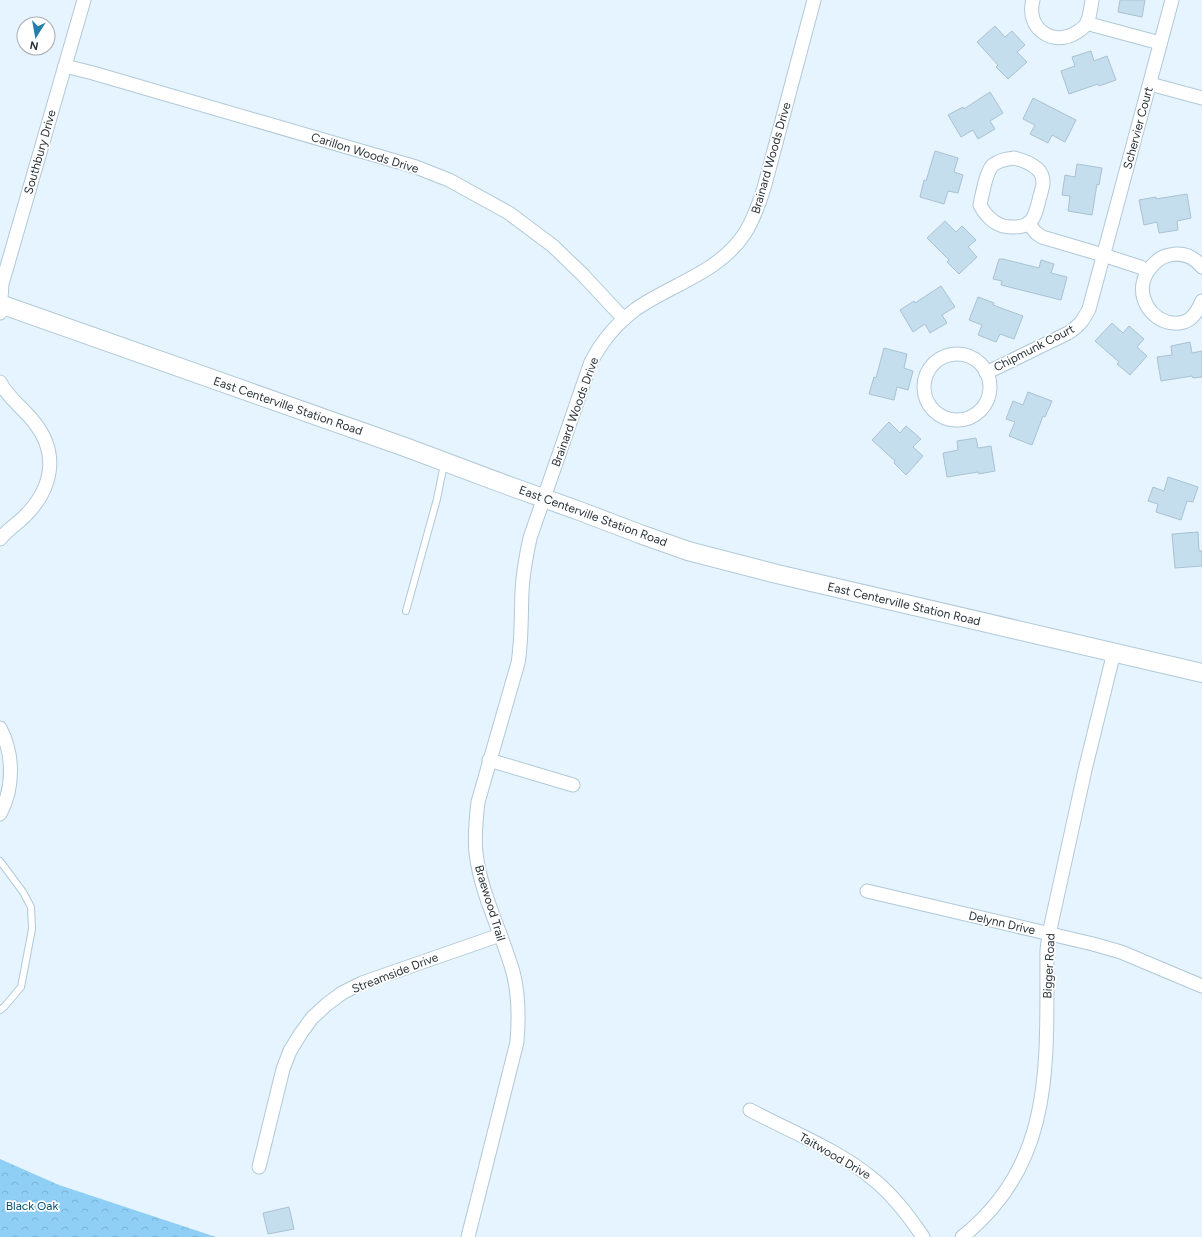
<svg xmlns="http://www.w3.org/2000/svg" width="1202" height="1237" font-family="Figtree,sans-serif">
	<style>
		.forest { fill: url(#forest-crowns) }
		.building { fill: #c5deee; stroke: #a9c2d2 }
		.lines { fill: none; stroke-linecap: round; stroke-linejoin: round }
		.lane-casing { stroke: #b0c9d8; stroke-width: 8 }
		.street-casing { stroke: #b0c9d8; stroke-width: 15 }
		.secondary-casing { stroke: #b0c9d8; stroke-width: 20 }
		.lane { stroke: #fff; stroke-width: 6 }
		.street { stroke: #fff; stroke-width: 13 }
		.secondary { stroke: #fff; stroke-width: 18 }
		.labels { text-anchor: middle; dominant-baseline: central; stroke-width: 3.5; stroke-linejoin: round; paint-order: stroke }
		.street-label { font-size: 12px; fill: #293339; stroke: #fff }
		.park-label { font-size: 12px; fill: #015376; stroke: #fff }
	</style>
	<defs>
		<pattern id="forest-crowns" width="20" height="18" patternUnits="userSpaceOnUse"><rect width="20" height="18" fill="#8fcff6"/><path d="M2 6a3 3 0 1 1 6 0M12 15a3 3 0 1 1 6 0" fill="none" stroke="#7bb2d4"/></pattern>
	</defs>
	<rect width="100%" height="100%" fill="#e5f4fe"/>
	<path class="forest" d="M0 1159 59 1185 216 1237H0Z"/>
	<g class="building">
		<path d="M1120 0H1145L1142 17 1118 12Z"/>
		<path d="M995 26 1005 37 1012 31 1025 45 1017 52 1027 62 1008 79 996 67 998 65 977 42Z"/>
		<path d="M1091 51 1094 61 1107 56 1116 80 1099 86 1098 84 1069 94 1061 71 1075 66 1072 57Z"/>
		<path d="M990 92 1003 113 990 121 995 129 978 139 973 130 961 137 948 115 963 107 964 109Z"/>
		<path d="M1033 98 1076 120 1065 142 1052 135 1048 143 1030 134 1035 125 1023 119Z"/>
		<path d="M935 151 958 158 954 172 963 175 958 193 948 191 944 204 920 197 924 180 926 181Z"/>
		<path d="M1077 164 1102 168 1099 185 1097 184 1092 215 1068 211 1070 196 1062 195 1065 175 1075 177Z"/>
		<path d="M1187 194 1191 218 1177 221 1178 230 1159 233 1157 222 1144 225 1139 200 1156 197V199Z"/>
		<path d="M945 221 956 232 962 226 976 240 968 247 977 257 959 274 947 262 949 260 927 238Z"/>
		<path d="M999 259H1003L1039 268 1041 260 1054 264 1051 273 1067 277 1061 300 1001 285 1002 281 993 279Z"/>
		<path d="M941 286 955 307 942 315 947 323 930 333 925 324 913 332 900 310 914 301 915 303Z"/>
		<path d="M978 297 994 303 993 305 1023 316 1014 339 1000 334 996 342 978 335 982 325 969 320Z"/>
		<path d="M1112 323 1123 333 1129 326 1144 339 1137 347 1147 356 1130 375 1117 364 1119 362 1095 341Z"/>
		<path d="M1190 342 1192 353 1202 351V377L1193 378 1192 376 1161 381 1157 357 1172 355 1171 346Z"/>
		<path d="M884 348 907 354 904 368 913 371 908 390 897 387 894 400 869 394 874 377 876 378Z"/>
		<path d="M1028 392 1052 401 1045 417 1043 416 1032 445 1009 436 1015 422 1006 419 1013 401 1023 405Z"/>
		<path d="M889 422 900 433 906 426 921 439 913 447 923 456 906 475 894 463 895 461 872 440Z"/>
		<path d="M976 438 978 448 991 446 995 471 979 474 978 472 947 477 943 453 958 450 957 441Z"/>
		<path d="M1168 477 1198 487 1193 502 1187 501 1181 520 1156 512 1158 504 1148 501 1153 487 1164 491Z"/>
		<path d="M1198 532 1199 551H1202V566L1175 568 1172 534Z"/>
		<path d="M289 1207 294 1229 268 1234 263 1213Z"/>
	</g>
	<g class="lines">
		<defs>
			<g id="lane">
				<path d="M406 611 437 499 444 464"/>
				<path d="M0 861 23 892 31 907 32 929 21 987 4 1007 0 1010"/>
			</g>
			<g id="street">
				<path d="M1033 0C1025 28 1053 48 1077 32 1082 29 1086 26 1088 21 1090 14 1091 7 1092 0"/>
				<path d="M1087 22 1093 25 1160 43"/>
				<path d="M65 66 93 73 416 167 449 180 509 213 553 246 583 275 624 319"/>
				<path d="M1150 84 1202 98"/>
				<path d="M1014 158C1026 161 1043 167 1043 182 1043 188 1040 195 1039 200 1037 208 1035 218 1029 223 1025 226 1019 227 1014 227 998 228 987 218 980 205 982 196 986 171 993 165 999 160 1007 159 1014 158Z"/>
				<path d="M1028 223 1036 233 1042 237 1103 255 1140 267 1147 271"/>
				<path d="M1202 267C1194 257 1183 252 1170 255 1162 256 1157 260 1152 266 1134 285 1143 314 1167 322 1175 324 1183 324 1190 319 1196 314 1199 308 1202 301"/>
				<path d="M0 313 2 284 84 0"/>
				<circle cx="957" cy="387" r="33"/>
				<path d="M986 373 1068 333C1079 326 1083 321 1089 309L1172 0"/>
				<path d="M0 382C8 398 23 408 34 422 59 453 53 488 25 516 17 524 7 530 0 539"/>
				<path d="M0 728C14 754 14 788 0 814"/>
				<path d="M489 760 573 785"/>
				<path d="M867 891 1093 944 1121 952 1202 986"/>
				<path d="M750 1110C791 1132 837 1149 873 1179 893 1195 909 1216 923 1237"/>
				<path d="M259 1167 283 1069 290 1051 301 1033 312 1018 326 1005 342 993 362 983 500 935"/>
				<path d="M468 1237 517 1042C519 1018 519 995 513 972 502 933 481 895 476 853 474 836 476 819 478 802L518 663C522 639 521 615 522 591 523 573 526 556 530 538L591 362C602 341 617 323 636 309 672 284 720 272 745 233 754 219 759 204 764 188L814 0"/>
				<path d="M962 1237C1057 1162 1046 1059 1047 950L1049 934 1085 770 1114 652"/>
			</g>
			<path id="secondary" d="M0 304 405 447 512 487 577 510 640 534 688 551 777 574 1202 673"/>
		</defs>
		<use href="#lane" class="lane-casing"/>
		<use href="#street" class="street-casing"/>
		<use href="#secondary" class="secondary-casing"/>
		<use href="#lane" class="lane"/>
		<use href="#street" class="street"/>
		<use href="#secondary" class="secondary"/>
	</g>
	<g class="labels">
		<g class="street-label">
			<text transform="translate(1138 128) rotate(-75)">Schervier Court</text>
			<text transform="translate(40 152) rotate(-74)">Southbury Drive</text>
			<text transform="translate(365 153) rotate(17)">Carillon Woods Drive</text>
			<text transform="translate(771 158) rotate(-74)">Brainard Woods Drive</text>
			<text transform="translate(1034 348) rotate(-27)">Chipmunk Court</text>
			<text transform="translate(288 406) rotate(19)">East Centerville Station Road</text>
			<text transform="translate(575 412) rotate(-70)">Brainard Woods Drive</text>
			<text transform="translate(593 516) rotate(20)">East Centerville Station Road</text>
			<text transform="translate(904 604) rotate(13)">East Centerville Station Road</text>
			<text transform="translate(490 903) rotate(73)">Braewood Trail</text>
			<text transform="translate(1002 923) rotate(13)">Delynn Drive</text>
			<text transform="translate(1049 966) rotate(-87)">Bigger Road</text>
			<text transform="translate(395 973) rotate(-21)">Streamside Drive</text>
			<text transform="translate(835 1156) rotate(30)">Taitwood Drive</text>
		</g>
		<g class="park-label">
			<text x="32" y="1206">Black Oak</text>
		</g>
	</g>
	<g transform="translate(36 36) rotate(191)"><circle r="19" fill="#ffffff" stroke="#a9adb0"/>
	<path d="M0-3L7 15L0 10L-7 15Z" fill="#237fac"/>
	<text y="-6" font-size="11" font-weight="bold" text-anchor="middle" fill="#293339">N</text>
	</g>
</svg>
